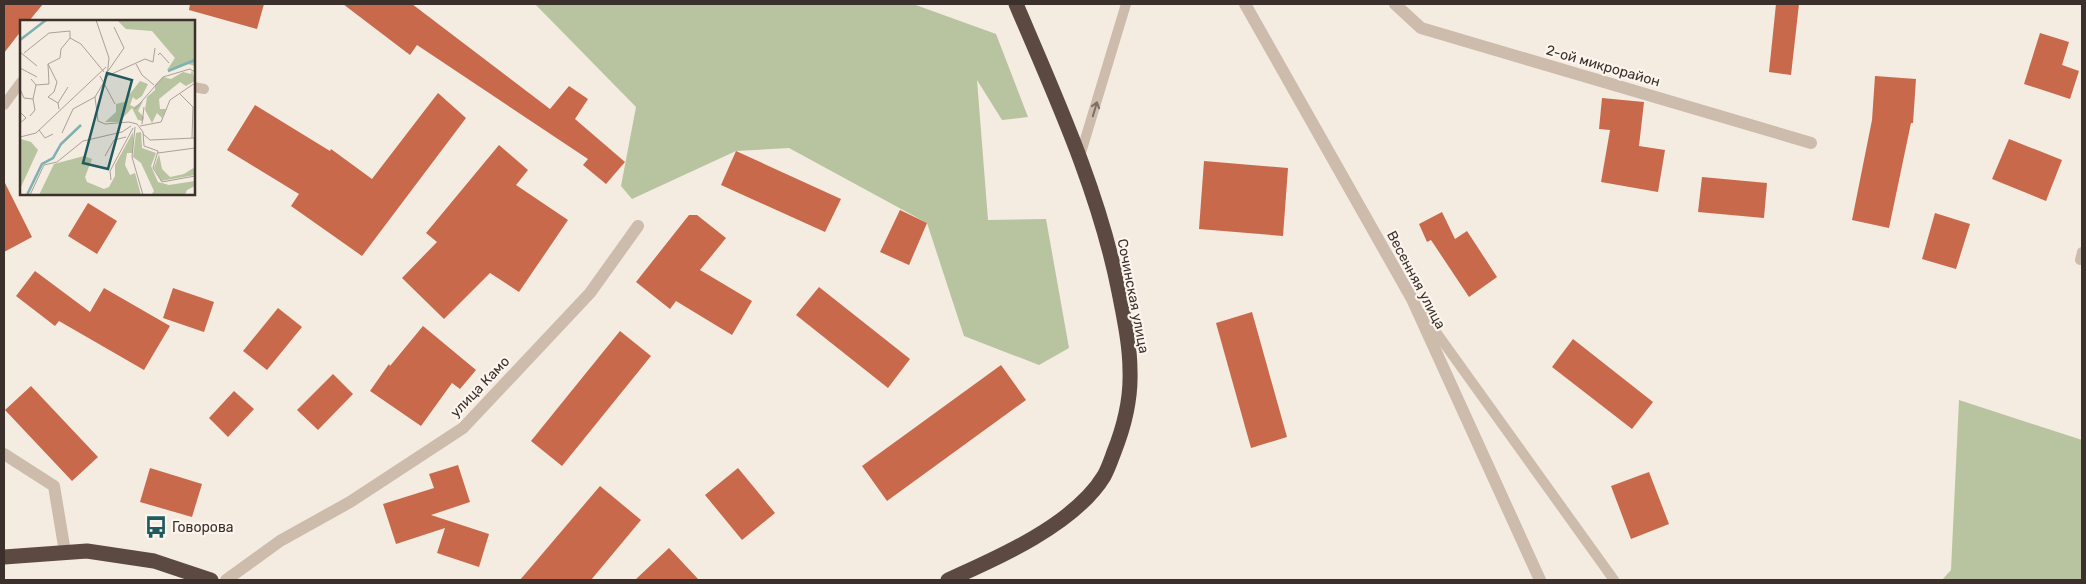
<svg xmlns="http://www.w3.org/2000/svg" width="2086" height="584" font-family="Rubik,sans-serif">
	<style>
		.green { fill: #b8c4a0 }
		.building { fill: #c8694b }
		.lines { fill: none; stroke-linecap: round; stroke-linejoin: round }
		.lane { stroke: #cdbbac; stroke-width: 10 }
		.street { stroke: #cdbbac; stroke-width: 12 }
		.highway { stroke: #5c4a42; stroke-width: 15 }
		.oneway { stroke: #7d6f65 }
		.labels { text-anchor: middle; dominant-baseline: central; stroke-width: 4.5; stroke-linejoin: round; paint-order: stroke }
		.street-label { font-size: 14px; fill: #3b302b; stroke: #fbf5ee }
		.poi-label { font-size: 14px; fill: #3b302b; stroke: #fbf5ee; text-anchor: start }
		.inset-river { fill: none; stroke: #7fb0b2; stroke-width: 2.5 }
		.inset-road { fill: none; stroke: #aaa098; stroke-width: 1 }
		.view { fill: #1f5a5e; fill-opacity: 0.15; stroke: #1f5a5e; stroke-width: 2.5 }
		.inset-edge { fill: none; stroke: #3b302b; stroke-width: 2.5 }
	</style>
	<rect width="100%" height="100%" fill="#f4ebe1"/>
	<g class="green">
		<path d="M535 4H913L996 34 1028 117 1002 120 977 80 988 220 1046 219 1069 348 1039 365 964 336 927 223 789 148 736 151 632 199 621 186 636 107Z"/>
		<path d="M1959 400 2082 440V580H1942L1951 570Z"/>
	</g>
	<g class="building">
		<path d="M4 4H43L29 21H21V31L4 53Z"/>
		<path d="M190 4H264L257 29 189 10Z"/>
		<path d="M343 4H412L550 109 569 86 588 99 575 119 625 162 606 184 583 165 588 159 417 45 410 55Z"/>
		<path d="M1776 4H1799L1791 75 1769 72Z"/>
		<path d="M2040 33 2069 42 2062 65 2079 71 2070 99 2024 84Z"/>
		<path d="M1875 76 1916 79 1913 123H1911L1889 228 1852 220 1872 120Z"/>
		<path d="M438 93 466 118 362 256 291 206 299 194 227 150 255 105 330 151 331 149 372 179Z"/>
		<path d="M1602 98 1644 102 1639 146 1665 150 1658 192 1601 182 1610 130 1599 129Z"/>
		<path d="M2009 139 2062 160 2046 201 1992 179Z"/>
		<path d="M499 145 528 170 516 185 568 220 519 292 490 273 444 319 402 278 437 242 426 233Z"/>
		<path d="M736 151 841 199 825 232 721 185Z"/>
		<path d="M1204 161 1288 168 1283 236 1199 229Z"/>
		<path d="M1702 177 1767 183 1764 218 1698 212Z"/>
		<path d="M4 181 32 237 4 252Z"/>
		<path d="M88 203 117 221 97 254 68 236Z"/>
		<path d="M900 210 927 223 909 265 880 252Z"/>
		<path d="M1442 212 1455 239 1467 231 1497 277 1469 297 1431 240 1427 242 1419 224Z"/>
		<path d="M1935 213 1970 224 1956 269 1922 259Z"/>
		<path d="M689 215H697L726 238 700 270 752 301 732 335 676 301 670 309 636 282Z"/>
		<path d="M35 271 90 312 104 288 170 326 144 370 59 321 55 326 16 296Z"/>
		<path d="M819 287 910 359 888 388 796 315Z"/>
		<path d="M173 288 214 302 204 332 163 318Z"/>
		<path d="M278 308 302 327 267 370 243 351Z"/>
		<path d="M1252 312 1287 437 1251 448 1216 323Z"/>
		<path d="M423 326 476 370 460 389 452 383 421 426 370 391 389 364 390 366Z"/>
		<path d="M620 331 651 356 562 466 531 441Z"/>
		<path d="M1573 339 1653 402 1632 429 1552 367Z"/>
		<path d="M1001 365 1026 400 887 501 862 466Z"/>
		<path d="M333 374 353 394 318 430 297 410Z"/>
		<path d="M31 386 98 457 72 481 5 410Z"/>
		<path d="M234 391 254 409 228 437 209 418Z"/>
		<path d="M458 465 470 502 431 515 489 534 479 567 437 553 445 528 396 544 383 504 434 488 429 474Z"/>
		<path d="M150 468 202 484 192 517 140 502Z"/>
		<path d="M738 468 775 513 742 540 705 495Z"/>
		<path d="M1649 472 1669 524 1631 539 1611 486Z"/>
		<path d="M600 486 641 520 591 580H520Z"/>
		<path d="M669 548 699 580H635Z"/>
	</g>
	<g class="lines">
		<g class="lane">
			<path d="M194 87 204 89"/>
			<path d="M4 105 21 82"/>
			<path d="M1080 156 1126 4"/>
			<path d="M2080 260 2082 252"/>
			<path d="M1423 314 1614 580"/>
		</g>
		<g class="street">
			<path d="M1245 4 1412 299 1540 580"/>
			<path d="M1395 4 1421 28 1811 143"/>
			<path d="M4 454 54 486 65 552"/>
			<path d="M226 580 280 541 350 502 463 428 590 293 638 226"/>
		</g>
		<g class="highway">
			<path d="M4 557 87 551 154 561 211 580"/>
			<path d="M948 580C998 558 1075 524 1104 476 1108 469 1111 460 1114 452 1124 427 1131 398 1130 371 1130 345 1124 318 1119 292 1099 191 1056 98 1016 4"/>
		</g>
	</g>
	<defs><path id="oneway-shaft" d="M-6 0H5M1.5-3L5.5 0L1.5 3" fill="none" stroke-width="1.6" stroke-linecap="round" stroke-linejoin="round" transform="scale(1.25)"/></defs>
	<use class="oneway" href="#oneway-shaft" transform="translate(1095 109) rotate(-73)"/>
	<defs>
		<symbol id="bus-bare" viewBox="-9 -9 18 18"><path d="M-5-6H5V4H4V6H2V4H-2V6H-4V4H-5ZM-3.5-4V0h7V-4ZM-3.5 1.2v1.5H-2V1.2ZM2 1.2v1.5H3.5V1.2Z" fill="#1f5a5e" stroke="#fbf5ee" stroke-width="2.5" paint-order="stroke"/></symbol>
	</defs>
	<g fill-rule="evenodd">
		<use href="#bus-bare" x="140" y="511" width="32" height="32"/>
	</g>
	<g class="labels">
		<g class="street-label">
			<text transform="translate(1603 66) rotate(16)">2-ой микрорайон</text>
			<text transform="translate(1416 280) rotate(62)">Весенняя улица</text>
			<text transform="translate(1133 296) rotate(79)">Сочинская улица</text>
			<text transform="translate(480 387) rotate(-46)">улица Камо</text>
		</g>
		<g class="poi-label">
			<text x="172" y="527">Говорова</text>
		</g>
	</g>
	<g transform="translate(20 20)">
		<rect width="175" height="175" fill="#f4ebe1"/>
		<path d="M97 0H175V46L168 44 147 50 155 38 132 11 106 9ZM172 50 175 61 166 66 160 62 139 79 140 89H146L142 98 137 93 132 103 125 90 127 77 135 70V65L143 57 151 59 163 52 171 54ZM120 61 128 64 122 76 116 80 113 77 110 85 114 87 123 81 118 91 124 97 123 101 118 100 112 88 99 102H85L96 92V84L108 81 109 75ZM113 112V133H107L105 145 110 155 115 153 121 175H19L34 144 64 136 72 139 65 157 67 162 84 169 89 167 95 156V145ZM121 112 122 128 136 133 131 146 138 162 149 165 175 161V166L167 170 165 175H131L134 171 121 143 113 137 116 113ZM1 119 11 122 18 130 0 169ZM139 134 142 149 150 157 164 154 175 147V155L141 161 134 148Z" fill="#b8c4a0"/>
		<path class="inset-river" d="M0 20 26 0M148 51 175 40M7 175 22 144 33 138 41 124 61 105"/>
		<path class="inset-road" d="M76 0 89 38 87 57 75 77 78 101 85 104 109 102 117 104 123 112 124 126 138 131 133 148 142 162 175 156M0 32 17 46M4 33 29 13 50 11V18L61 24 84 52M138 35 140 33 149 43M28 44 37 62 34 72 28 77 38 83M28 44 40 38 41 29 50 18M116 44 122 55 134 65M0 48 17 57M88 51 104 28 94 7M80 56 95 84M87 56 125 39 133 42 135 28M11 59 16 65 29 64 28 44M0 69 4 78 13 79 16 65M159 73 173 87 172 118M39 89 38 83 48 67M115 89 143 57 170 49 175 52M0 92 6 98 0 103M10 96 15 90 13 79M122 104 124 87M120 106 141 102 150 80 175 63M115 107 112 137 123 175M19 110 25 118 33 114M42 113 53 89 75 77M123 114 130 120 175 118M0 117 16 113 86 47M138 133 175 128M85 136 94 120 106 117M91 160 90 151 113 108M10 175 24 145 37 142 63 121 102 112 111 106"/>
		<path class="view" d="M87 53 112 60 88 149 63 143Z"/>
		<rect width="175" height="175" class="inset-edge"/>
	</g>
	<rect width="2086" height="584" fill="none" stroke="#3b302b" stroke-width="10"/>
</svg>
